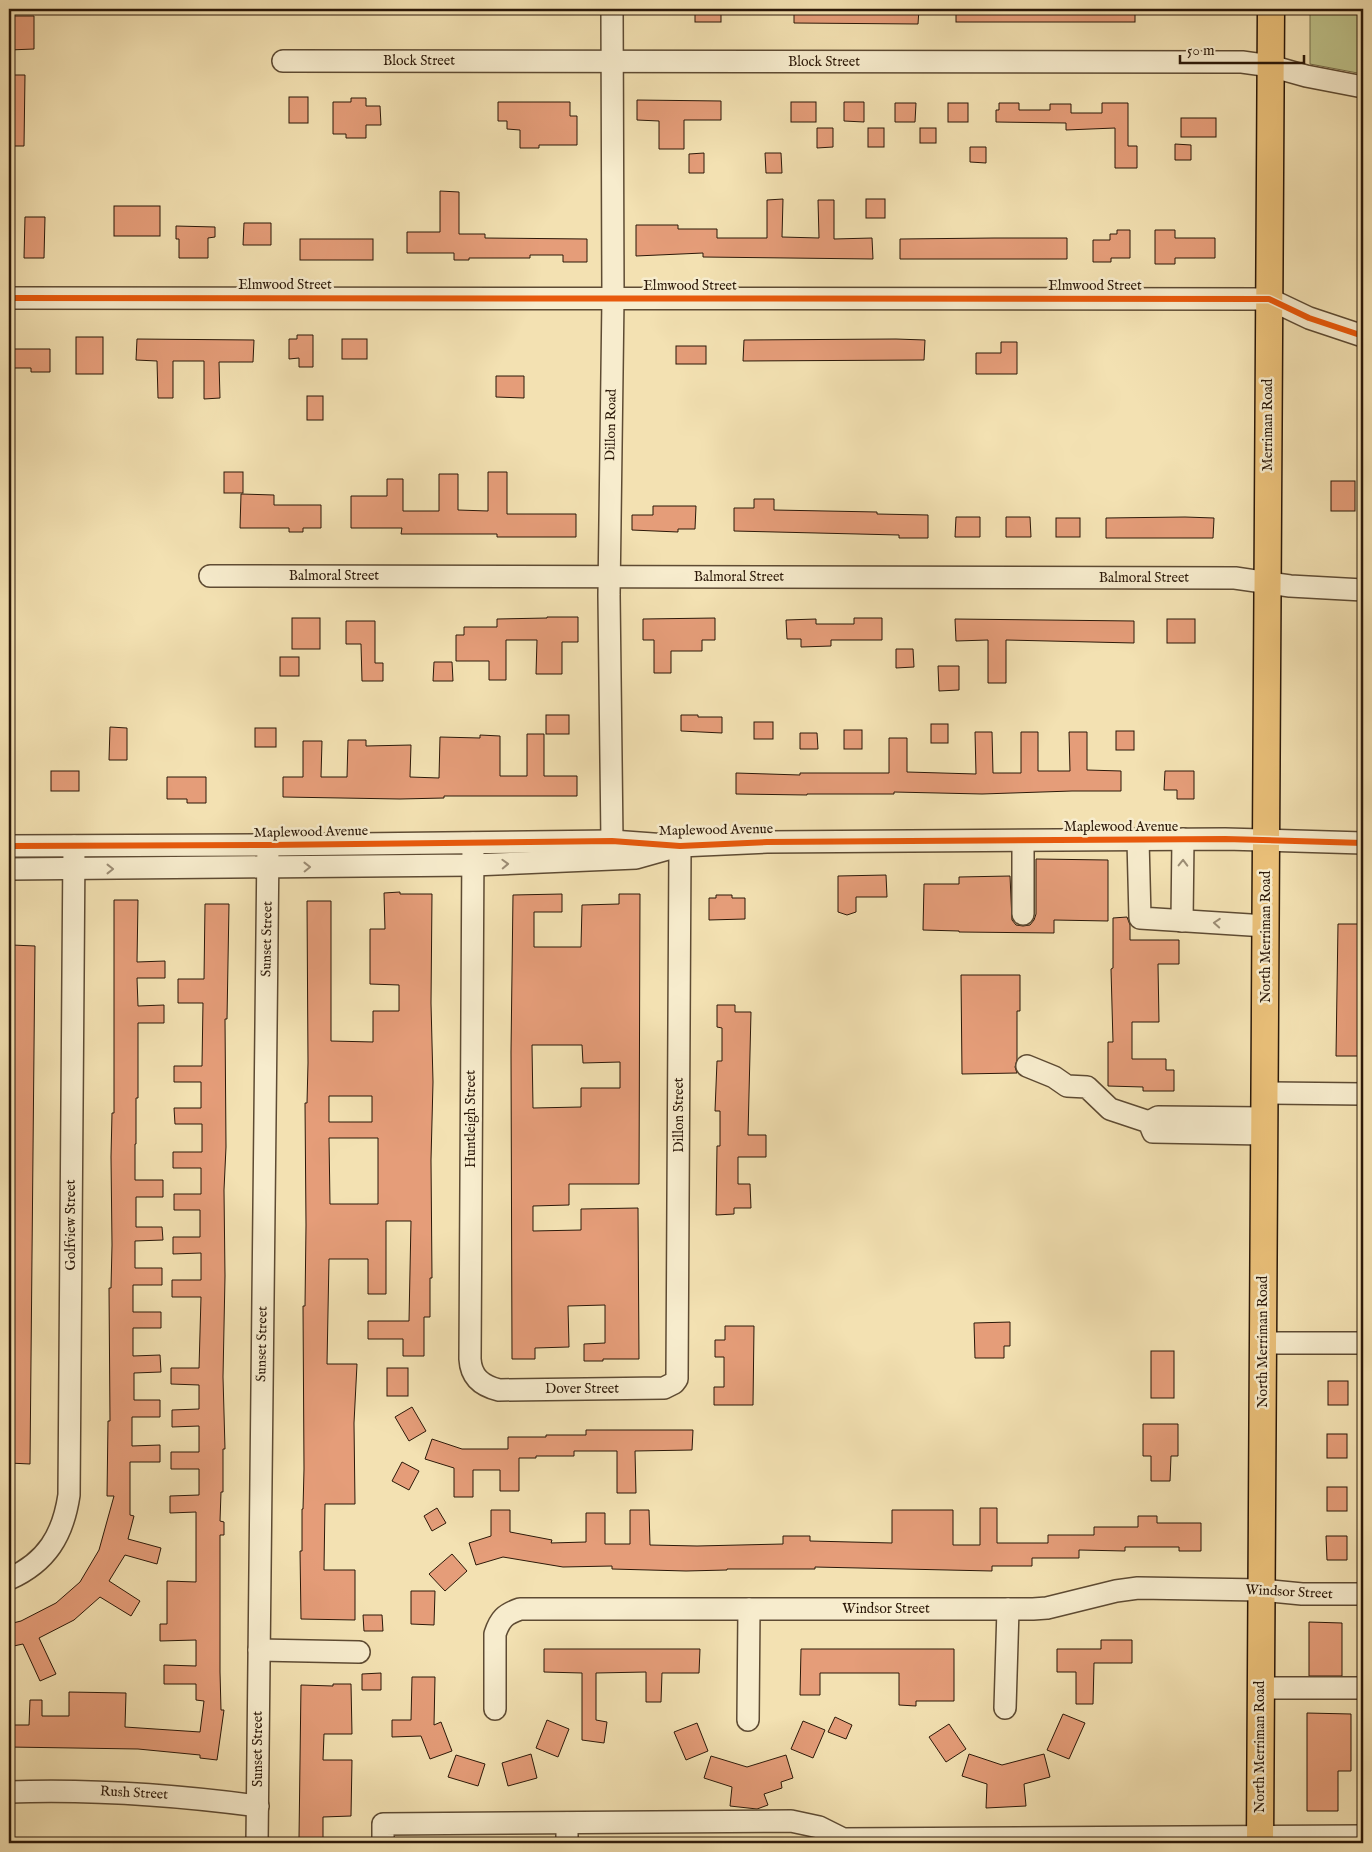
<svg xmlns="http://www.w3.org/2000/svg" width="1372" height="1852" font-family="'IM FELL English',serif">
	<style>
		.green { fill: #bec28a; stroke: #756e4a }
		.building { fill: #e59d79; stroke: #2c1909; fill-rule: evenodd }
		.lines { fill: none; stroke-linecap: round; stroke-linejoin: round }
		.minor-casing { stroke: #5e4b33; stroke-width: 24 }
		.major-casing { stroke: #2c1909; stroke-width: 29 }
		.minor { stroke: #f7eccd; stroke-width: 21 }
		.major { stroke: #eac079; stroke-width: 26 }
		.cycleway-casing { stroke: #f7eccd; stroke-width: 9 }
		.cycleway { stroke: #e8590c; stroke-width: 6 }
		.oneway { stroke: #9c8d75 }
		.labels { text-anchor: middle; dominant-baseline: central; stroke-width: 5; stroke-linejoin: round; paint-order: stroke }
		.street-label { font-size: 14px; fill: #2c1909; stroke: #f7eccd }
	</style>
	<rect width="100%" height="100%" fill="#f3e1b2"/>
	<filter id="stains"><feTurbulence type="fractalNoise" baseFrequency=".004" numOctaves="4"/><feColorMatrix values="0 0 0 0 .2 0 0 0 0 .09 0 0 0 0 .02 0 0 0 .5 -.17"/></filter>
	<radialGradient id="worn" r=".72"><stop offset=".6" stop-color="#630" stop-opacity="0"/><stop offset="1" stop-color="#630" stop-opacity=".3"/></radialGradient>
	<path class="green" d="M1310 9H1363V74L1310 64Z"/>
	<g class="building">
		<rect x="695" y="9" width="26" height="13"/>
		<path d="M794 9H919L918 24 794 23Z"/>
		<rect x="956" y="9" width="179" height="13"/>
		<path d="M9 16H34V49L9 50Z"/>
		<path d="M9 75H25L24 146H9Z"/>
		<rect x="289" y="97" width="19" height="26"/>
		<path d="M351 98H366V106H380L381 125H366V138H346V134H333V102H351Z"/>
		<path d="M637 100 721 101V120H684V149H659V121L637 120Z"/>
		<path d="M498 102H570V116H577V145H539V148H520V130L507 129V121H498Z"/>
		<rect x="791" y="102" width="25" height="20"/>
		<path d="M844 102H864V122L844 121Z"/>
		<path d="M895 103H916L915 122H895Z"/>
		<rect x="948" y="103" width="20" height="19"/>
		<path d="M999 103H1019V110H1050V104H1071V113H1102V103H1128V146H1137V168H1115V128L1066 130V123L996 122V110H999Z"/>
		<rect x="1181" y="118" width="35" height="19"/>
		<path d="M817 128H833V147L817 148Z"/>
		<rect x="868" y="128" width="16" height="19"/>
		<rect x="920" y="128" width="16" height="15"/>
		<path d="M1175 144 1191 145V160H1175Z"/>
		<path d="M970 147H986V163L970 162Z"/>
		<path d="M704 153V173H689V154Z"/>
		<path d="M765 153H781L782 173H766Z"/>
		<path d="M440 191 459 192V234H485V238L587 239V262H563V255H530V258H469V260H454V253H407V232H440Z"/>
		<path d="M783 199 782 237 819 238 818 200H834V239L872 238 873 259 703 257V253L636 256V225H678V229H717V238H767V200Z"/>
		<rect x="866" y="199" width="19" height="19"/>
		<rect x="114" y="206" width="46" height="30"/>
		<path d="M25 217H45L44 258H24Z"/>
		<path d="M244 223H271V245H243Z"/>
		<path d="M176 226 215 227V237L208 238V258H179V239H176Z"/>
		<path d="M1117 230H1130V258H1111V262H1093V240H1110V234H1117Z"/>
		<path d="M1155 230H1175V238H1215V258H1175V264H1155Z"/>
		<path d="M994 238H1067V259H900V239Z"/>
		<rect x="300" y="239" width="73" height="21"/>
		<path d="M297 335H313V367H299V358L289 359V339H297Z"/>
		<rect x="76" y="337" width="27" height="37"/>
		<path d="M137 339 254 340 253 362H219L220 398 204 399V361H173V398H158L157 361 136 360Z"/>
		<rect x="342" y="339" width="25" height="20"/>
		<path d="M896 339 925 340 924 360 743 361 744 340Z"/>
		<path d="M1001 342H1017V374H976V353H1001Z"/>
		<rect x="676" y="346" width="30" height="18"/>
		<path d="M9 349H50V372H31V368H10Z"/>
		<path d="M496 376H524V398L496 397Z"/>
		<rect x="307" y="396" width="16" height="24"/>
		<rect x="224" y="472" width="19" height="21"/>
		<path d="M488 472H507V514H576V537H497V534H401L402 528H351V496H387V479H403V511H439V474H458V510L488 511Z"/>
		<rect x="1331" y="481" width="24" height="30"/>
		<path d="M241 494 274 495V505H321V528H303V532H289V528H240Z"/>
		<path d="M754 499H774V510L877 512V514L928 515V538H899V535L734 531V508H754Z"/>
		<path d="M653 506H696L695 529H678V532L632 530V515H653Z"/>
		<path d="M956 517H980V537H955Z"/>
		<path d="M1006 517H1030L1031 537H1006Z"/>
		<path d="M1185 517 1214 518 1213 538H1106V518Z"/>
		<rect x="1056" y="518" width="24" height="19"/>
		<path d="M547 617H578V642H562V674H536L537 640H506V680H489V661H456V635H464V627H497V619L547 618Z"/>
		<rect x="292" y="618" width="28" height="31"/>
		<path d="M715 618V640H702V651H671V673H654V640H643V619Z"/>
		<path d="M854 618H882V640H831V646L801 647V639H787L786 620 816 619V624H854Z"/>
		<path d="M955 619 1134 621V643L1006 640V683H988V640L956 641Z"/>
		<rect x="1167" y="619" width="28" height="24"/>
		<path d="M346 621H375V663H383V681H362L361 644H346Z"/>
		<path d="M896 649H913L914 667 896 668Z"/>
		<rect x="280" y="657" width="19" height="19"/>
		<path d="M434 662H452L453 681H433Z"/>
		<path d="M938 666H959V690L939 691Z"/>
		<rect x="546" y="715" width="23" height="19"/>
		<path d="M681 715H698V717H722V733L681 731Z"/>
		<rect x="754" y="722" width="19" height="17"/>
		<rect x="931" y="724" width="17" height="19"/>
		<path d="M110 727 127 728V760H109Z"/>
		<rect x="255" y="728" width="21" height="19"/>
		<rect x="844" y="730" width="18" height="19"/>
		<rect x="1116" y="731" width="18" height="19"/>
		<path d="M975 732H992L993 773H1021V732H1038V771H1070L1069 732H1087V770L1121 771V791H1072L982 794 894 792V794H807V795L736 794V773L800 775V773H889V738H907V772L976 774Z"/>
		<path d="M800 733H817L818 749H800Z"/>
		<path d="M527 734H544V776H577V796H444V798L400 799 283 797V777H303V741H322L321 777H347L348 740H366V746L411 745 410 777 439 778 440 737 480 738V735L500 736V776H527Z"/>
		<rect x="51" y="771" width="28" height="20"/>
		<path d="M1165 771H1194V799H1177V790H1164Z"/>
		<path d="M167 777H206V803H187V799H167Z"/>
		<path d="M1036 859 1108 860V921L1054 920V933L959 932V931L923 930 924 884H959V877L1010 876 1012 920 1016 925 1023 926 1030 925 1034 920 1036 914Z"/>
		<path d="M886 875 887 897H856V912L847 915 838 912V876Z"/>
		<path d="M400 892V894H432L431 1003 433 1082 431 1160 432 1278H430V1317H424V1356H403V1339H368V1321H409L411 1221H386V1294H368V1259H329L327 1364H357L354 1423 355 1504H325L324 1570H355V1620L301 1619 300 1551H302V1509H303L304 1469 303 1306H305L306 1225 305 1103H307L308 1063 307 901H331V1041L373 1042V1011H399V985L370 984V929H385L384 893ZM329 1096H372V1122H329ZM329 1138H378V1204H330Z"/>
		<path d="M562 894V912H534V947H581L582 905 619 904V894H640L639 1184H569V1205L533 1206V1231L581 1230V1209L638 1208 639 1359H603V1361H584V1344L605 1343V1305L568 1306 569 1347 535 1348V1359H512L511 1052 513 895ZM532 1045H582L583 1063 620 1062V1088H581V1107L533 1108Z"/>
		<path d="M716 895H732V898H745V919L709 920V898H716Z"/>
		<path d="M114 900H138L137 962 165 961V978H137L138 1006 164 1005V1023H138V1098H136V1144H135V1180H163V1197H136V1227H162L163 1240 135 1241V1268H162V1285H133V1312H161V1328H133V1356L160 1355 161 1372 134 1373V1400H160V1417H132V1446L160 1445V1462H130V1515L134 1516 128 1539 161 1548 157 1564 125 1555 109 1581 140 1601 131 1616 100 1597 74 1620 39 1638 56 1674 40 1681 23 1644 9 1647V1624L21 1621 56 1603 80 1582 99 1550 114 1496H107L108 1421H110L109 1288H111L112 1245 111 1157 112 1113H114Z"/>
		<path d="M205 904H229L227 1019H225L226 1147 224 1190 225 1276 223 1377 225 1449H223V1492H221L220 1521 224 1522V1535H220V1672L221 1710H224L217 1760 200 1758V1755L138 1749 9 1747V1725H29L30 1700H42V1716H69V1692L126 1693 125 1727 200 1732 204 1701 196 1700V1684H164V1665L196 1666V1640L160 1641V1624H167V1581L196 1582V1512L170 1513V1496L199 1495V1469H171V1452H199V1426L172 1427V1410L199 1409V1385L171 1384V1368H199L201 1297H172V1280H201V1253L173 1254V1237H200V1210H174V1194H201V1168H173V1152H202V1124H175L174 1108H201V1082H174V1066H202L203 1003H178V979H204Z"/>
		<path d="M1127 917 1130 925V940H1179V964H1158L1159 1022H1132V1059H1166V1070H1174V1091H1143V1087L1108 1086V1042H1113L1111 969 1113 968V918Z"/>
		<path d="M1338 924H1363V1050H1361V1056H1336Z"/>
		<path d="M12 945 35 946 30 1464 9 1463Z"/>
		<path d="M961 975H1020V1011H1017V1060L1015 1067 1017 1073 962 1074Z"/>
		<path d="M717 1005H735V1012H751L748 1135H766V1157H738V1184H750L751 1208H734V1214L716 1215 717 1146H720V1111H715L717 1061H722V1028L717 1027Z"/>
		<path d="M1010 1322V1346H1004V1358H975L974 1323Z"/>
		<path d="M725 1326H754L753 1405H714V1387H724V1357H715V1340H725Z"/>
		<rect x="1151" y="1351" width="23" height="47"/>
		<rect x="387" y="1368" width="21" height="28"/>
		<rect x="1328" y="1381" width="20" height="24"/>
		<path d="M412 1407 426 1431 409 1441 395 1417Z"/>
		<path d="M1143 1424H1178V1456H1171L1170 1481H1151V1456H1143Z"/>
		<path d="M586 1430H693L692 1450 635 1451 636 1493H617V1451H574V1456H536V1458H519V1491H500V1470H473V1497H454V1468L425 1459 432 1439 462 1449H508V1437H546V1435H586Z"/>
		<rect x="1327" y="1434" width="20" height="24"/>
		<path d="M402 1462 419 1471 409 1490 392 1481Z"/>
		<rect x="1327" y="1487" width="20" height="24"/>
		<path d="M437 1508 446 1523 432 1531 424 1516Z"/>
		<path d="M980 1508H997V1543H1048V1535H1094V1527H1138V1516H1157V1523H1201V1551H1179V1547H1125V1551L1079 1550V1558H1032V1566H992V1571L815 1567V1569H727V1570L686 1571 612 1569V1566L563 1567 503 1557 476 1565 469 1543 491 1536V1510H510V1532L552 1540 551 1543 586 1542V1513H605V1544H630V1510H649L650 1545 697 1546 783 1544V1536H810V1541L892 1543V1510H953V1545H980Z"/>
		<path d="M1326 1536H1347V1560H1327Z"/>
		<path d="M452 1554 467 1571 445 1591 429 1574Z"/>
		<path d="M411 1591H435L434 1625 411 1624Z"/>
		<path d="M363 1615H382L383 1631H364Z"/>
		<path d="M1309 1622 1342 1623V1676H1309Z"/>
		<path d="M1101 1640H1132V1663H1094L1093 1704H1076V1672H1057V1649H1101Z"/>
		<path d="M544 1649H700L699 1673H662L661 1702H646V1672L596 1673V1720L607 1722 604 1743 582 1740V1673L544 1672Z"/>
		<path d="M801 1649H954V1701H916V1706L899 1705V1673H820V1695H800Z"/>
		<path d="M381 1673V1690H362V1674Z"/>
		<path d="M412 1677H435L434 1725 441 1722 452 1751 430 1759 421 1736 392 1737V1720H411Z"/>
		<path d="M333 1684H351L352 1734H324L323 1760H352L351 1816 323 1817V1838H299L301 1685 333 1686Z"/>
		<path d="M1307 1713 1351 1714V1771H1338V1811H1307Z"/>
		<path d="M1063 1714 1085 1723 1069 1759 1047 1750Z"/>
		<path d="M835 1717 852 1725 846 1739 828 1732Z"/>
		<path d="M547 1720 569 1729 558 1757 536 1748Z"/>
		<path d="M803 1721 825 1730 813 1758 791 1749Z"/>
		<path d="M697 1723 708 1751 686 1760 674 1732Z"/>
		<path d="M949 1724 966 1749 946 1762 929 1737Z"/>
		<path d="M531 1754 537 1778 508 1786 502 1763Z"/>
		<path d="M969 1754 1002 1765 1044 1754 1050 1777 1024 1784 1026 1806 986 1808 987 1784 962 1776Z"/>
		<path d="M456 1755 485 1764 478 1786 448 1777Z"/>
		<path d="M786 1755 793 1778 781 1782 782 1788 764 1794 768 1805 757 1809 730 1806 732 1787 704 1778 711 1756 747 1767Z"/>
	</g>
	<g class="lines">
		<defs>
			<g id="minor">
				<path d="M612 9 613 298 609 595 612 841"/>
				<path d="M283 61 1242 62 1271 66 1306 76 1363 87"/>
				<path d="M9 298 1269 299 1309 318 1363 336"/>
				<path d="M210 576 1235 578 1290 586 1363 590"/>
				<path d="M1138 840 1140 918 1266 926"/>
				<path d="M1023 841V914"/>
				<path d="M473 843 470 1359C471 1377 482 1386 499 1390L664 1388 674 1383 677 1379 680 846"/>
				<path d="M9 846 268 845 612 841 680 846 767 842 1225 839 1363 843"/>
				<path d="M9 869 473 865 636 858 668 849"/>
				<path d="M1182 921 1183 839"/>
				<path d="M1027 1066 1054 1077 1067 1086 1087 1087 1110 1109 1149 1122 1153 1132 1264 1134"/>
				<path d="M1264 1093 1363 1094"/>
				<path d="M1149 1122 1158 1117 1264 1118"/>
				<path d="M1263 1343H1363"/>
				<path d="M9 1579C47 1562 63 1535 69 1495L74 846"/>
				<path d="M259 1650 359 1652"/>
				<path d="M1261 1688H1363"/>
				<path d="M1005 1708 1008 1609"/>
				<path d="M495 1709V1634C500 1619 505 1614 520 1609H1033L1047 1608 1116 1591 1138 1588 1261 1590 1302 1594H1363"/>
				<path d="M748 1720 749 1609"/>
				<path d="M9 1792C93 1789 175 1795 258 1806"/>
				<path d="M257 1843 268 845"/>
				<path d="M383 1843V1824L791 1821 819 1827 843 1839 1363 1836"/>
				<path d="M567 1843V1823"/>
			</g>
			<path id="major" d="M1260 1843 1271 9"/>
		</defs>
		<use href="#minor" class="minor-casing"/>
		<use href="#major" class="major-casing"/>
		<use href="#minor" class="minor"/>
		<use href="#major" class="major"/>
		<defs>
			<g id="cycleway">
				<path d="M9 298 1269 299 1309 318 1363 336"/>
				<path d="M9 846 268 845 612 841 680 846 767 842 1225 839 1363 843"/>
			</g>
		</defs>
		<use href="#cycleway" class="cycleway-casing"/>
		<use href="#cycleway" class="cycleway"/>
	</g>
	<defs><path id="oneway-chevron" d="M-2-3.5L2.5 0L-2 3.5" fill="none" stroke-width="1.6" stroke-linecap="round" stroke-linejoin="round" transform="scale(1.25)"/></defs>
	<g class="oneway">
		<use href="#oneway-chevron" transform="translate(1183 863) rotate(-89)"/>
		<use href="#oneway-chevron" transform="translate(505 864) rotate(-2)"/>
		<use href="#oneway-chevron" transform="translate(307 867) rotate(-1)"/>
		<use href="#oneway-chevron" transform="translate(110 869)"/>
		<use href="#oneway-chevron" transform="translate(1217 923) rotate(-176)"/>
	</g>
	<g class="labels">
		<g class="street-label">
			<text x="419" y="61">Block Street</text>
			<text x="824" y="62">Block Street</text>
			<text x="285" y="285">Elmwood Street</text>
			<text x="690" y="286">Elmwood Street</text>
			<text x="1095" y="286">Elmwood Street</text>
			<text transform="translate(611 425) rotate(-89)">Dillon Road</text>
			<text transform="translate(1268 425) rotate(-90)">Merriman Road</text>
			<text x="334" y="576">Balmoral Street</text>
			<text x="739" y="577">Balmoral Street</text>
			<text x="1144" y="578">Balmoral Street</text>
			<text x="1121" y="827">Maplewood Avenue</text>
			<text transform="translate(716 830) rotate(-1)">Maplewood Avenue</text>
			<text transform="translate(311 832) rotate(-1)">Maplewood Avenue</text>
			<text transform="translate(1266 937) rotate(-90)">North Merriman Road</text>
			<text transform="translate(267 939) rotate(-89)">Sunset Street</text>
			<text transform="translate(679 1115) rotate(-90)">Dillon Street</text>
			<text transform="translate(471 1119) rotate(-90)">Huntleigh Street</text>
			<text transform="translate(71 1225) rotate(-90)">Golfview Street</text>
			<text transform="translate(1263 1342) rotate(-90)">North Merriman Road</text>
			<text transform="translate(262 1344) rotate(-89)">Sunset Street</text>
			<text x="582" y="1389">Dover Street</text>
			<text transform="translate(1289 1592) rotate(3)">Windsor Street</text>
			<text x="886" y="1609">Windsor Street</text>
			<text transform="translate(1260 1747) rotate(-90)">North Merriman Road</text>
			<text transform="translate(258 1749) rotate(-90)">Sunset Street</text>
			<text transform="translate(134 1793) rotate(3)">Rush Street</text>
		</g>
	</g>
	<rect width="1372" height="1852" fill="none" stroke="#f3e1b2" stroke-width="30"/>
	<rect x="10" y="10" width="1352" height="1832" fill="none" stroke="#2c1909" stroke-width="2.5"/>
	<rect x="15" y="15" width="1342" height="1822" fill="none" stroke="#2c1909"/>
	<path d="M1180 55v8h124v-8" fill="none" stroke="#2c1909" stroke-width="2.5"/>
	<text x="1187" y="55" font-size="15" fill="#2c1909" stroke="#f7eccd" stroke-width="4" paint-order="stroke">50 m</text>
	<rect width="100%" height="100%" filter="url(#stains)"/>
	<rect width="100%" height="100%" fill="url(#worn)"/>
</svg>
